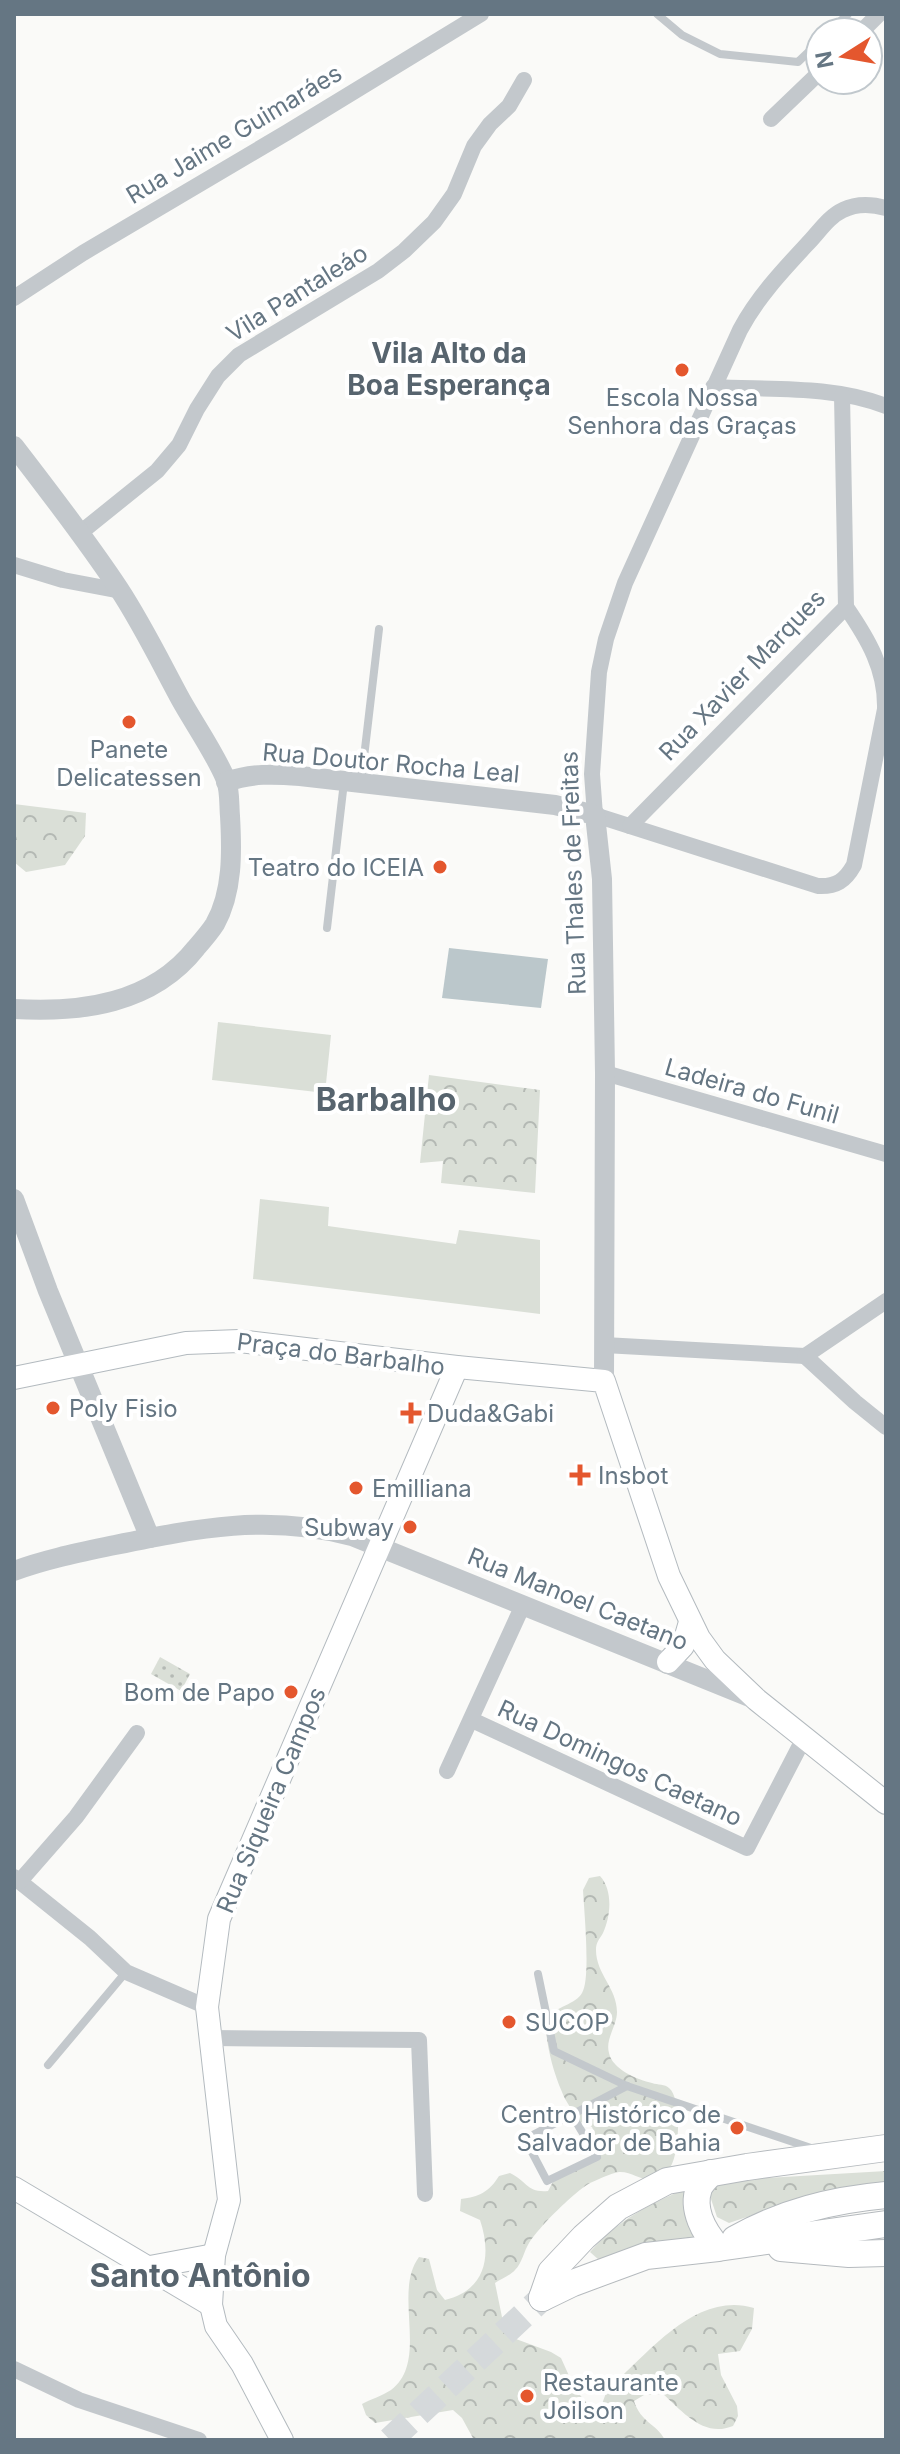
<svg xmlns="http://www.w3.org/2000/svg" width="900" height="2454" font-family="Inter,sans-serif">
	<style>
		.grass { fill: url(#grass-dots) }
		.forest { fill: url(#forest-crowns) }
		.garden { fill: #dadfd7 }
		.water { fill: #bbc7cb }
		.lines { fill: none; stroke-linecap: round; stroke-linejoin: round }
		.primary-tunnel { stroke: #d5d9db; stroke-width: 26; stroke-dasharray: 26 13; stroke-linecap: butt }
		.secondary-casing { stroke: #b3babf; stroke-width: 24 }
		.primary-casing { stroke: #b5babe; stroke-width: 28 }
		.service { stroke: #c3c8cc; stroke-width: 8 }
		.minor { stroke: #c3c8cc; stroke-width: 16 }
		.tertiary { stroke: #c3c8cc; stroke-width: 20 }
		.secondary { stroke: #fff; stroke-width: 22 }
		.primary { stroke: #fff; stroke-width: 26 }
		.poi-dot { fill: #e4572e; stroke: #fff; stroke-width: 3 }
		.labels { text-anchor: middle; dominant-baseline: central; stroke-width: 8; stroke-linejoin: round; paint-order: stroke }
		.street-label { font-size: 24px; fill: #657683; stroke: #fff }
		.poi-label { font-size: 24px; fill: #657683; stroke: #fff; text-anchor: start }
		.quarter-label { font-size: 28px; font-weight: bold; fill: #57646e; stroke: #fff }
		.district-label { font-size: 32px; font-weight: bold; fill: #57646e; stroke: #fff }
	</style>
	<defs>
		<pattern id="grass-dots" width="8" height="8" patternUnits="userSpaceOnUse" patternTransform="scale(2)"><rect width="8" height="8" fill="#dadfd7"/><path d="M2 2h.1M6 6h.1" fill="none" stroke="#b4b9b4" stroke-width="1.8" stroke-linecap="round"/></pattern>
		<pattern id="forest-crowns" width="20" height="18" patternUnits="userSpaceOnUse" patternTransform="scale(2)"><rect width="20" height="18" fill="#dadfd7"/><path d="M2 6a3 3 0 1 1 6 0M12 15a3 3 0 1 1 6 0" fill="none" stroke="#b4b9b4"/></pattern>
	</defs>
	<rect width="100%" height="100%" fill="#fafaf8"/>
	<path class="grass" d="M160 1657 190 1674 181 1691 151 1674Z"/>
	<g class="forest">
		<path d="M14 804 86 813 85 836 65 865 26 872 14 862Z"/>
		<path d="M429 1075 540 1090 535 1193 441 1183 443 1161 420 1163Z"/>
		<path d="M600 1876C613 1890 611 1916 603 1933 599 1940 596 1942 596 1950 596 1974 617 1988 617 2012 617 2026 605 2039 609 2053 612 2069 638 2080 652 2083 658 2085 665 2084 669 2088 682 2098 680 2157 669 2169 648 2192 638 2171 619 2172 611 2173 597 2180 590 2183 574 2192 539 2227 529 2243 524 2251 522 2263 515 2270 511 2275 501 2279 495 2283L502 2317 507 2328 516 2339 551 2352 561 2358 575 2389 590 2407 602 2404 610 2382 620 2378C655 2345 700 2292 754 2308L752 2329 740 2351 718 2354 721 2375 737 2406 738 2416 733 2426C704 2438 683 2412 663 2394L644 2395 634 2401C641 2423 656 2423 665 2440H474L462 2418 453 2410 375 2423 366 2415 362 2404C371 2399 382 2396 391 2390 430 2360 392 2293 419 2257L429 2259 437 2290 445 2300C486 2290 492 2256 480 2220L460 2211 461 2199C479 2197 489 2192 499 2176L510 2173C527 2181 527 2193 548 2191L556 2176 602 2153 592 2127 576 2120C573 2109 566 2103 562 2092 552 2069 546 2043 545 2018 556 2007 576 2004 582 1993 591 1979 584 1910 583 1890L589 1878Z"/>
		<path d="M886 2171V2183L810 2196 729 2223 717 2217 710 2196 717 2181Z"/>
		<path d="M688 2188 697 2239 599 2260 590 2252C618 2220 649 2204 688 2188Z"/>
	</g>
	<g class="garden">
		<path d="M218 1022 331 1035 325 1093 212 1080Z"/>
		<path d="M260 1199 329 1207 328 1226 456 1244 459 1230 540 1240V1314L253 1279Z"/>
	</g>
	<path class="water" d="M449 948 548 959 541 1008 442 998Z"/>
	<g class="lines">
		<path class="primary-tunnel" d="M390 2440 542 2298"/>
		<defs>
			<g id="secondary">
				<path d="M14 1378 186 1343 239 1341 457 1367 604 1381 669 1576 699 1638 715 1660 757 1700 886 1803"/>
				<path d="M668 1662 683 1646 690 1622"/>
				<path d="M14 2188 211 2305"/>
				<path d="M150 2267 214 2255"/>
				<path d="M282 2440 242 2364 216 2326 211 2305 214 2255 229 2200 207 2007 219 1919 457 1367"/>
			</g>
			<g id="primary">
				<path d="M711 2173C707 2177 701 2183 699 2188 691 2210 705 2233 718 2248"/>
				<path d="M735 2239C783 2212 832 2200 886 2195"/>
				<path d="M781 2248 849 2254 886 2253"/>
				<path d="M542 2298 551 2272 584 2237 618 2207 667 2181 747 2167 886 2148"/>
				<path d="M542 2298 573 2283 646 2256 718 2248 886 2224"/>
			</g>
		</defs>
		<use href="#secondary" class="secondary-casing"/>
		<use href="#primary" class="primary-casing"/>
		<g class="service">
			<path d="M657 14 682 35 720 54 798 62 820 41"/>
			<path d="M829 32 848 14"/>
			<path d="M361 783 379 629"/>
			<path d="M327 928 344 782"/>
			<path d="M538 1974 554 2051 627 2086 814 2149"/>
			<path d="M48 2065 126 1972"/>
			<path d="M572 2115 597 2157 547 2181 525 2139 627 2086"/>
		</g>
		<g class="minor">
			<path d="M861 32 879 14"/>
			<path d="M771 119 820 72"/>
			<path d="M14 298 83 253 286 133 481 14"/>
			<path d="M713 387C770 390 833 385 886 406"/>
			<path d="M80 533 157 471 179 445 197 409 218 376 239 355 378 271 404 251 434 222 454 194 474 146 490 124 509 106 524 80"/>
			<path d="M14 565 63 580 121 591"/>
			<path d="M846 607C868 639 886 669 885 709L854 865C845 881 836 887 818 886L595 815 592 774 599 672 606 639 625 583 740 330C758 296 785 268 811 240 821 229 830 216 843 210 857 203 872 204 886 208"/>
			<path d="M630 826 846 607 842 395"/>
			<path d="M605 1073 886 1154"/>
			<path d="M604 1345 805 1356"/>
			<path d="M805 1356 855 1402 886 1427"/>
			<path d="M805 1356 886 1301"/>
			<path d="M472 1720 747 1848 804 1738"/>
			<path d="M447 1771 523 1605"/>
			<path d="M14 1877 90 1938 126 1972 207 2007"/>
			<path d="M20 1881 76 1817 137 1733"/>
			<path d="M212 2038 419 2040 425 2194"/>
			<path d="M14 2369 79 2400 199 2440"/>
		</g>
		<g class="tertiary">
			<path d="M14 446C50 493 86 539 119 589 142 624 161 663 181 700 195 725 216 755 226 780 230 790 229 805 230 816 232 851 233 892 215 924 210 932 203 940 196 948 152 1004 81 1013 14 1009"/>
			<path d="M226 782C251 773 274 774 300 776L555 805 595 815 602 879 605 1073 604 1381"/>
			<path d="M14 1199 48 1291 150 1538"/>
			<path d="M14 1571C46 1559 82 1552 115 1545 198 1528 268 1514 352 1536L752 1698"/>
		</g>
		<use href="#secondary" class="secondary"/>
		<use href="#primary" class="primary"/>
	</g>
	<g class="poi-dot">
		<circle cx="682" cy="370" r="8"/>
		<circle cx="129" cy="722" r="8"/>
		<circle cx="440" cy="867" r="8"/>
		<circle cx="53" cy="1408" r="8"/>
		<path d="M407 1401h8v8h8v8h-8v8h-8v-8h-8v-8h8z"/>
		<path d="M576 1463h8v8h8v8h-8v8h-8v-8h-8v-8h8z"/>
		<circle cx="356" cy="1488" r="8"/>
		<circle cx="410" cy="1527" r="8"/>
		<circle cx="291" cy="1692" r="8"/>
		<circle cx="509" cy="2022" r="8"/>
		<circle cx="737" cy="2128" r="8"/>
		<circle cx="527" cy="2396" r="8"/>
	</g>
	<g class="labels">
		<g class="street-label">
			<text transform="translate(234 134) rotate(-31)">Rua Jaime Guimaráes</text>
			<text transform="translate(297 293) rotate(-32)">Vila Pantaleáo</text>
			<text transform="translate(742 675) rotate(-46)">Rua Xavier Marques</text>
			<text transform="translate(391 763) rotate(5)">Rua Doutor Rocha Leal</text>
			<text transform="translate(573 873) rotate(-92)">Rua Thales de Freitas</text>
			<text transform="translate(752 1091) rotate(16)">Ladeira do Funil</text>
			<text transform="translate(341 1354) rotate(7)">Praça do Barbalho</text>
			<text transform="translate(578 1599) rotate(22)">Rua Manoel Caetano</text>
			<text transform="translate(620 1763) rotate(25)">Rua Domingos Caetano</text>
			<text transform="translate(271 1800) rotate(-67)">Rua Siqueira Campos</text>
		</g>
		<g class="poi-label">
			<text x="682" y="397" text-anchor="middle">Escola Nossa<tspan x="682" dy="28">Senhora das Graças</tspan></text>
			<text x="129" y="749" text-anchor="middle">Panete<tspan x="129" dy="28">Delicatessen</tspan></text>
			<text x="424" y="867" text-anchor="end">Teatro do ICEIA</text>
			<text x="69" y="1408">Poly Fisio</text>
			<text x="427" y="1413">Duda&amp;Gabi</text>
			<text x="598" y="1475">Insbot</text>
			<text x="372" y="1488">Emilliana</text>
			<text x="394" y="1527" text-anchor="end">Subway</text>
			<text x="275" y="1692" text-anchor="end">Bom de Papo</text>
			<text x="525" y="2022">SUCOP</text>
			<text x="721" y="2114" text-anchor="end">Centro Histórico de<tspan x="721" dy="28">Salvador de Bahia</tspan></text>
			<text x="543" y="2382">Restaurante<tspan x="543" dy="28">Joilson</tspan></text>
		</g>
		<g class="quarter-label">
			<text x="449" y="353">Vila Alto da<tspan x="449" dy="32">Boa Esperança</tspan></text>
		</g>
		<g class="district-label">
			<text x="386" y="1099">Barbalho</text>
			<text x="200" y="2275">Santo Antônio</text>
		</g>
	</g>
	<rect width="900" height="2454" fill="none" stroke="#657683" stroke-width="32"/>
	<g transform="translate(844 56) rotate(259)"><circle r="38" fill="#ffffff" stroke="#c1c8cd" stroke-width="2"/>
	<path d="M0-6L14 30L0 20L-14 30Z" fill="#e4572e"/>
	<text y="-12" font-size="22" font-weight="bold" text-anchor="middle" fill="#657683">N</text>
	</g>
</svg>
